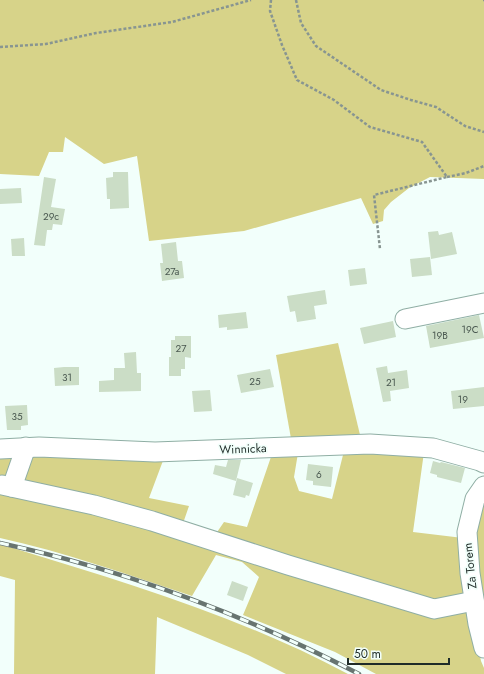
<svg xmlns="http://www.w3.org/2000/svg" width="484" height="674" font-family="Jost,sans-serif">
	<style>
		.green { fill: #d7d389 }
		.building { fill: #cbddc6 }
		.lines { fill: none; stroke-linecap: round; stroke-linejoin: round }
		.minor-casing { stroke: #8faea4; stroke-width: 21 }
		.path { stroke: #889591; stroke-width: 2.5; stroke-dasharray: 3 2; stroke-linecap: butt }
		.minor { stroke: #fff; stroke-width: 19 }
		.rail-casing { stroke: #677470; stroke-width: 4.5 }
		.rail { stroke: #f2fffb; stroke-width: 3; stroke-dasharray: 9; stroke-linecap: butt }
		.labels { text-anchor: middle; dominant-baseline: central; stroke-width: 3.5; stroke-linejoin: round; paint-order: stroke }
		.number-label { font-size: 10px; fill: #4a5850 }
		.street-label { font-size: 12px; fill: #1f2c28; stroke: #f2fffb }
	</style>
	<rect width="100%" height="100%" fill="#f2fffb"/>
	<g class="green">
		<path d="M0 0H484V179L430 177 409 188 391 202 384 210 383 221 373 224 361 198 244 231 149 241 137 156 104 164 65 137 63 152H49L39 176 0 174Z"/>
		<path d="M338 343 361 439 292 444 276 355Z"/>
		<path d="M344 451 424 452 413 532 463 538 468 592 481 661 484 668V674H376L335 652 243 615 259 577 242 562 216 555 192 596C128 575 65 552 0 538V453L164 458 149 498 189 506 180 532 213 538 224 522 247 527 272 454 298 453 294 477 299 491 332 499Z"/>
		<path d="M484 494V629L471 531Z"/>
		<path d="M0 545 13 548C128 583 241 617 348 674H286L248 655 157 617 155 674H14L15 580 0 576Z"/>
	</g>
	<g class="building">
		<path d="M113 172H128L129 208 110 209V199H107L106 178 113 177Z"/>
		<path d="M44 177 56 179 51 207 65 209 62 225 53 224 52 230H47L45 246 34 245Z"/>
		<path d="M21 188 22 203 0 204V189Z"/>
		<path d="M438 231 439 235 452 232 457 254 431 259 428 232Z"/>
		<path d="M24 238 25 256H12L11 239Z"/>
		<path d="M176 242 178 261H182L184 278 162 281 160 263H163L161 244Z"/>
		<path d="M430 257 432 275 412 277 410 259Z"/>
		<path d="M365 268 367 284 350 286 348 270Z"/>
		<path d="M325 290 327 304 314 306 316 319 297 322 295 311 290 312 287 296Z"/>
		<path d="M246 312 248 328 227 330V327L219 328 218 315Z"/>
		<path d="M479 315 484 338 430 348 426 326Z"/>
		<path d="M393 321 396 337 364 344 360 328Z"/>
		<path d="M175 336H191V358L185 357V369H181V376H169V357H171V340H175Z"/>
		<path d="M136 352 137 373H141V391L99 392V381L114 380V368H125L124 353Z"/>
		<path d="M387 366 388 373 407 370 409 388 390 391 391 401 383 402 376 368Z"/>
		<path d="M64 367H79V385L55 386 54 368Z"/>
		<path d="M270 369 274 387 241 393 237 375Z"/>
		<path d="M484 387V406L453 409 451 391Z"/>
		<path d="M210 390 212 411 194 412 192 391Z"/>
		<path d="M27 405 28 425 21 426V430H7L5 406Z"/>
		<path d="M228 460H241L236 481 213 474 215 465 226 467Z"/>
		<path d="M433 461 440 463 441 462 465 468 461 483 437 477V475L430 473Z"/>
		<path d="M308 464 333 467 331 487 313 485V481L306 480Z"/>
		<path d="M237 478 253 483 249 496 246 495 245 498 233 495Z"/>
		<path d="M232 581 248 587 243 601 227 595Z"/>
	</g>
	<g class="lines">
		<defs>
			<g id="minor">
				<path d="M405 319 484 303"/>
				<path d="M0 449 39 447 155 452 370 444 433 448 480 461 484 463"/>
				<path d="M2 485 94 505 152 521 288 565 434 609 474 601"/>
				<path d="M484 486 475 499 467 532 470 573 478 624 484 648"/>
				<path d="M12 487 26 447"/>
			</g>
		</defs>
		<use href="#minor" class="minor-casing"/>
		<g class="path">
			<path d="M271 0 270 11 282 45 297 80 334 100 370 127 422 142 447 177 374 195 380 249"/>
			<path d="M296 0 301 23 316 46 381 90 411 100 436 107 465 126 484 132"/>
			<path d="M483 0H484"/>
			<path d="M0 47 46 44 96 33 172 22 251 0"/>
			<path d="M447 177 466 173 484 166"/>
		</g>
		<use href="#minor" class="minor"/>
		<defs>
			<path id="rail" d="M0 543C124 570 246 615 359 674"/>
		</defs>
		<use href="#rail" class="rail-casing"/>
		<use href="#rail" class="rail"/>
	</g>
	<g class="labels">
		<g class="number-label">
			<text x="51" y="216">29c</text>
			<text x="172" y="271">27a</text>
			<text x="470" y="329">19C</text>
			<text x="440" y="335">19B</text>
			<text x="181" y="348">27</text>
			<text x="67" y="377">31</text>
			<text x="255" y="381">25</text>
			<text x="391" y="382">21</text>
			<text x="463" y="399">19</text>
			<text x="17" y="416">35</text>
			<text x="319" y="474">6</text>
		</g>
		<g class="street-label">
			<text transform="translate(243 449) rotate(-2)">Winnicka</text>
			<text transform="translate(470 566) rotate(-96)">Za Torem</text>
		</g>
	</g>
	<path d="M348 658v6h101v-6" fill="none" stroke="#1f2c28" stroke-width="2"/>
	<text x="354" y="658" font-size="12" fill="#1f2c28" stroke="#f2fffb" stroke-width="3" paint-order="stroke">50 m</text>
</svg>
